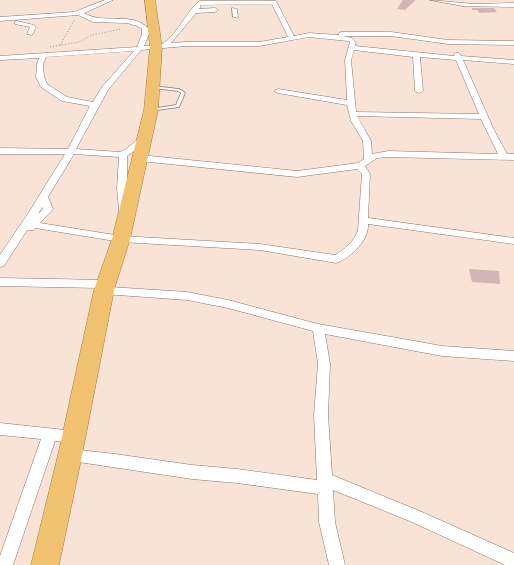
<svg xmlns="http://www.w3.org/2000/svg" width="514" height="565" font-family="'Alegreya Sans',sans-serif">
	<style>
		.building { fill: #d1b7b3 }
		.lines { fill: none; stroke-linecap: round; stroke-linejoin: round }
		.service-casing { stroke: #8a756b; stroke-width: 1.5 }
		.minor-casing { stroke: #8a756b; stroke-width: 1 }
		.trunk-casing { stroke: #a67e3a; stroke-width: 1 }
		.path { stroke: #a08f86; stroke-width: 1; stroke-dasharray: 1 2; stroke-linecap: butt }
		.service { fill: #fff; fill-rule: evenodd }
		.minor { fill: #fff; fill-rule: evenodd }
		.trunk { fill: #f0c270; fill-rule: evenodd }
	</style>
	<rect width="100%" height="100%" fill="#f9e2d6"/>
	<g class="building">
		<path d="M403 0H416L405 10 397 9Z"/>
		<path d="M472 8H494L497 12 480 13 477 10H472Z"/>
		<path d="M469 269 499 271 500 284 472 282Z"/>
	</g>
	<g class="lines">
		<defs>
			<path id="service" d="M153 86 179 89 184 92 185 93 179 107 150 111 149 110 151 109 176 105 181 93 178 91 153 88Z"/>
			<g id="minor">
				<path d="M105 0H113L84 13C104 25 131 11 148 28L149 34 144 46C149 46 158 46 162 44 176 37 189 7 200 1H276L294 36 309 33 339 35V33L341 32H391L448 40 514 41V45L448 44 391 36H343L352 38 356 42 355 46 454 56 455 53H459L461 56 514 60V64L463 60 494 130 507 154H514V160L388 157 377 158 365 166 370 174 368 218 514 238V244L368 224C369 240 351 258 336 263L260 250 121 242 35 228 34 230H27L4 266 0 267V255L31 209 65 154H0V148L68 149 90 106 62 101 41 87 36 77 37 64 39 58 0 60V56L137 47 142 34V29L137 26 127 23 93 22 78 15 0 21V17L74 12ZM272 4 288 37 259 42H186L171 43 196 13 215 12 218 10 215 8 199 9 201 6 200 5ZM309 37 348 41 350 42 345 60 347 100 278 89 274 91 278 93 347 105 351 121 363 141 364 159 358 163 297 171 140 155 136 158 140 161 297 177 357 169 362 174 358 230C355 241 344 250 335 255L260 244 121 236 40 223 53 209 48 197 74 154 119 157 117 188 119 210 124 213 129 210 127 188V156L146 142 147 140 146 138C136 136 129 150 120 152L76 149 108 90 141 50 186 46H259ZM354 50 413 57 415 91 419 93 423 91 420 57 456 60 479 114 356 112 351 60ZM134 51 102 87 93 102 67 97 47 84 44 77 43 64 46 57ZM357 116 481 119 498 154 388 151 372 154 371 141ZM42 207 43 209 38 214Z"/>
				<path d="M430 0 474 4 514 3V7L463 6Z"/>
				<path d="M232 8 237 9 238 18 233 17Z"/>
				<path d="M17 21 34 25 36 27 32 35 27 34 30 27 15 24V22Z"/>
				<path d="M0 278 106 280 110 281 112 284 110 287 187 292 228 300 318 324 420 342 442 346 514 351V361L442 356 325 334 330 364 328 415 332 475 422 512 514 553V565H505L412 522 333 490 335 522 345 565H329L319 522 318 494 237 483 192 479 65 460 63 455 65 450 70 449 115 454 192 465 237 469 317 480 314 415 318 364 313 331 228 308 187 300 104 294 100 293 98 290 100 288 0 286Z"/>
				<path d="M0 423 74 431 79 433 81 437 79 441 74 443 55 441 13 565H0V556L41 439 0 435Z"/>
			</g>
			<path id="trunk" d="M145 0H155L162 47 158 110 130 239 114 290 82 455 59 565H31L58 455 94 290 112 239 144 110 150 47Z"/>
		</defs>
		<use href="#service" class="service-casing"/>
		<use href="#minor" class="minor-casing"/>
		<use href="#trunk" class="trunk-casing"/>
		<g class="path">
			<path d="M60 45 75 19"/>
			<path d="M50 47 79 42 92 35 121 29"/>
		</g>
		<use href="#service" class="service"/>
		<use href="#minor" class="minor"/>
		<use href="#trunk" class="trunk"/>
	</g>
</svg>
